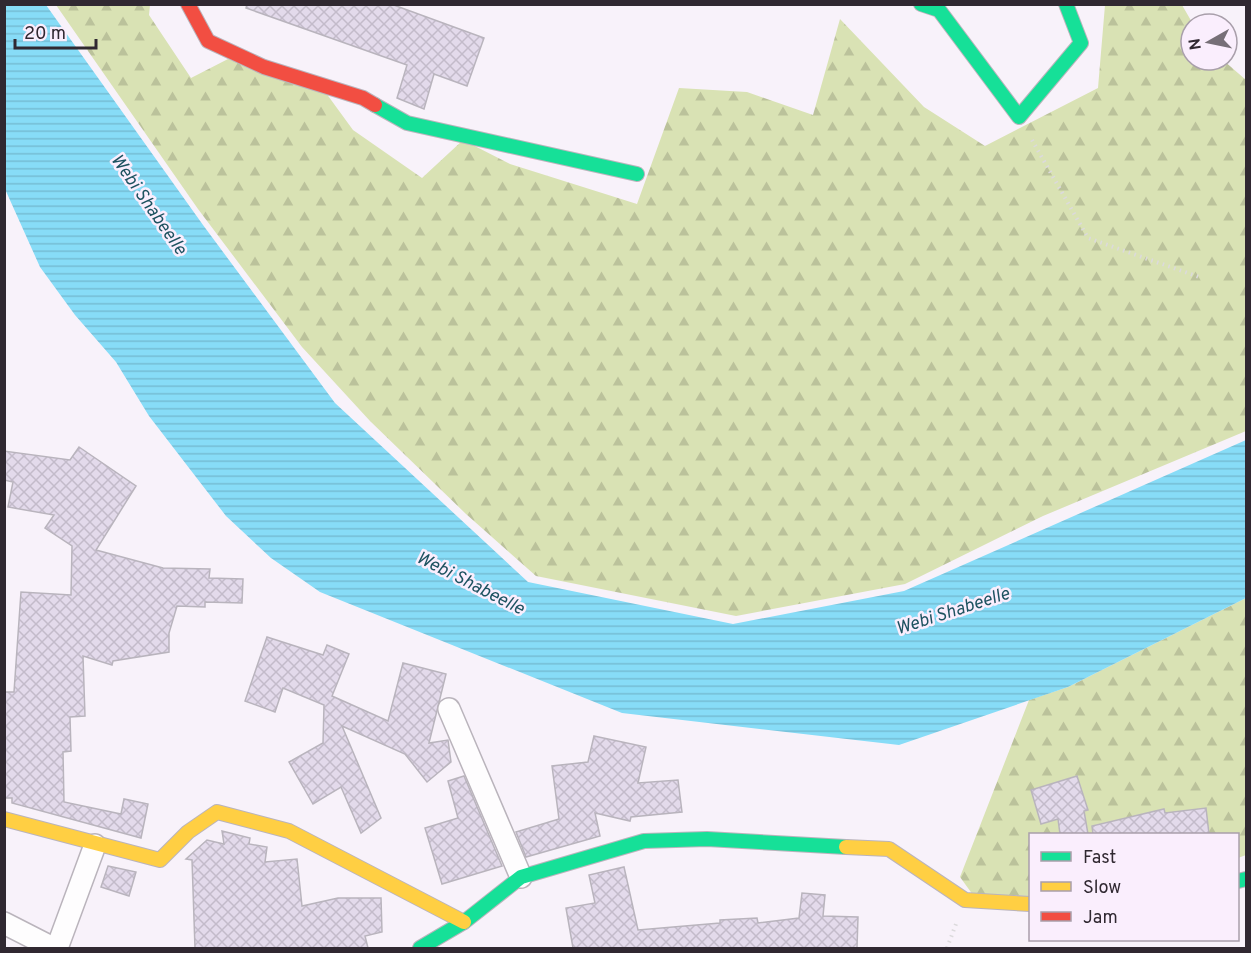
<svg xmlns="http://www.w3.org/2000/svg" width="1251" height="953" font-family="Overpass,sans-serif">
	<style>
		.forest { fill: url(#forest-firs) }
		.water { fill: url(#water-rules) }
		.building { fill: url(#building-cross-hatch); stroke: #b9b4bd; stroke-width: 1.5 }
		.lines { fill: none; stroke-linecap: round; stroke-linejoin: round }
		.street-casing { stroke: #bab4bc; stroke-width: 24 }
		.fast-casing { stroke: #bab4bc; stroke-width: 16 }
		.slow-casing { stroke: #bab4bc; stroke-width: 16 }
		.jam-casing { stroke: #bab4bc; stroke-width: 16 }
		.path { stroke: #dcdadc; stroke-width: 4; stroke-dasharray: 1.5 4.5; stroke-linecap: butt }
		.street { stroke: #fefdfe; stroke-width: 21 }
		.fast { stroke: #16e098; stroke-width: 14 }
		.slow { stroke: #ffcf43; stroke-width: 14 }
		.jam { stroke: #f24e42; stroke-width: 14 }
		.labels { text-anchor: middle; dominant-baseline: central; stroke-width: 5; stroke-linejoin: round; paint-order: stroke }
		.water-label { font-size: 18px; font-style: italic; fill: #1d5260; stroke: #faeefd }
	</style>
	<defs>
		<pattern id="forest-firs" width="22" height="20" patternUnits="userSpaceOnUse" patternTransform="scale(1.5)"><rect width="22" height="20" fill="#d9e2b4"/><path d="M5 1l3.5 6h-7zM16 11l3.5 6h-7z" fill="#bbc29b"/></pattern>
		<pattern id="water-rules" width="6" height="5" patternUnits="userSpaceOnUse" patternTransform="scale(1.5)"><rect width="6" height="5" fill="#87dcf7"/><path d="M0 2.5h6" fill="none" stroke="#75bdd4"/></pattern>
		<pattern id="building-cross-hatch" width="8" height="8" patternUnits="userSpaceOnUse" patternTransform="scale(1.5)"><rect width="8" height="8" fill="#e3daeb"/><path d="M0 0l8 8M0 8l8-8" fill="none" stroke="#c3bbca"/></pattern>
	</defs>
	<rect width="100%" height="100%" fill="#f8f2fa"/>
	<g class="forest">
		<path d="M56 5H150L149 15 191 78 228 59 326 93 353 130 422 178 463 140 510 164 637 204 679 88 747 92 813 115 840 19 924 107 985 146 1098 88 1105 5H1182L1193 24 1191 60H1223L1246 80V431L1043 516 905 584 736 616 536 576 466 514 370 421 302 347 198 209Z"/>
		<path d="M1246 598V855L1238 858V834H1030V896L973 895 960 877 1029 700 1068 687Z"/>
	</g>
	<path class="water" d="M5 4 46 5 203 225 335 403 528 582 733 624 904 591 1246 440V598L1068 687 899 745 622 713 320 592 271 558 226 516 149 416 116 362 75 315 40 267 5 189Z"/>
	<g class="building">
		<path d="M247 4H391L484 38 467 86 434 74 424 109 397 98 407 65 246 8Z"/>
		<path d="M79 447 136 486 96 550 163 568 210 569 209 578 243 579 242 603 205 602V607L177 606 169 633V652L113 661 112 665 83 656 85 716 70 717 71 751 63 752 64 802 121 814 124 799 148 804 141 838 12 803V798H4V692H14L21 592 71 595 72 546 45 528 54 515 8 507 13 482 4 480V451L70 460Z"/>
		<path d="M267 637 323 655 327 645 349 654 332 696 388 721 403 663 446 674 429 743 448 740 451 762 427 782 405 754 342 726 381 818 361 833 341 787 313 804 289 762 323 743 324 705 283 688 275 712 245 701Z"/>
		<path d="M594 736 646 747 638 783 678 780 682 812 631 817 630 821 595 813 600 836 526 857 516 832 559 819 552 766 588 762Z"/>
		<path d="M464 776 502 866 442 884 425 828 458 818 448 781Z"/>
		<path d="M1077 776 1088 810 1084 811 1088 834H1060L1058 819 1041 824 1031 790Z"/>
		<path d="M1206 808 1209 834H1093L1092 826 1164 809 1165 813Z"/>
		<path d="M222 831 250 838 249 844 267 847 265 862 297 859 302 906 338 898H381L382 932 365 936 368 948H195L192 860 186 859 207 840 224 844Z"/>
		<path d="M108 866 136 872 129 896 101 887Z"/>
		<path d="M624 867 638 930 720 923V920L757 918 758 923 799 918 802 893 825 895 823 916 858 917 857 948H573L566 908 595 903 589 875Z"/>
	</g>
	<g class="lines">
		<defs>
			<g id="street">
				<path d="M449 709 521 877"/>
				<path d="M4 923 53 948"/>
				<path d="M57 948 95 845"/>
			</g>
			<g id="fast">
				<path d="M921 4 939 10 1019 117 1081 43 1066 4"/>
				<path d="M375 105 407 123 637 174"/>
				<path d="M1238 881 1246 879"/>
				<path d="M420 948 464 922 521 877 644 841 707 839 846 847"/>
			</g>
			<g id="slow">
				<path d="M4 819 160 860 188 832 217 812 289 831 464 922"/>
				<path d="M846 847 889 849 965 900 1030 904"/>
			</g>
			<path id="jam" d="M188 4 208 41 264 67 363 98 375 105"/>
		</defs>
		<use href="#street" class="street-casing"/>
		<use href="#fast" class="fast-casing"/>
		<use href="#slow" class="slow-casing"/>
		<use href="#jam" class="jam-casing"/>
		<g class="path">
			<path d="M1032 140 1088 238 1199 277"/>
			<path d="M947 948 956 924"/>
		</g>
		<use href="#street" class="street"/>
		<use href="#fast" class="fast"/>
		<use href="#slow" class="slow"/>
		<use href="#jam" class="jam"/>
	</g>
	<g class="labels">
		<g class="water-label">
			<text transform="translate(148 205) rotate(55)">Webi Shabeelle</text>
			<text transform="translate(470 584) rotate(27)">Webi Shabeelle</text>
			<text transform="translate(953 612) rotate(-18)">Webi Shabeelle</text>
		</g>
	</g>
	<rect width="1251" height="953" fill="none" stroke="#302831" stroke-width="12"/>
	<rect x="1029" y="833" width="210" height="108" fill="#faeefd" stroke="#a99fab" stroke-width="1.5"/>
	<rect x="1041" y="852" width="30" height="9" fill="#16e098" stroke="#a99fab" stroke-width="1.5"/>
	<text x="1083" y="863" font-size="18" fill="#302831">Fast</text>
	<rect x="1041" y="882" width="30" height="9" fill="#ffcf43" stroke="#a99fab" stroke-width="1.5"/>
	<text x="1083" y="893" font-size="18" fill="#302831">Slow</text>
	<rect x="1041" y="912" width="30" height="9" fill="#f24e42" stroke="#a99fab" stroke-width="1.5"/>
	<text x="1083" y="923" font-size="18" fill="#302831">Jam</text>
	<g transform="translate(1209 42) rotate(261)"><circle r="28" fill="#faeefd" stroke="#a99fab" stroke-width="1.5"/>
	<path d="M0-4.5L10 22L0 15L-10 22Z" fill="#766f77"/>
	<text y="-9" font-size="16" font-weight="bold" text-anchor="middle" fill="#302831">N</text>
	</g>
	<path d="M15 39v9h81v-9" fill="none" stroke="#302831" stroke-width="3"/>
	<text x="24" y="39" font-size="18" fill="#302831" stroke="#faeefd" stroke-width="4.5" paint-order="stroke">20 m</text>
</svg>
